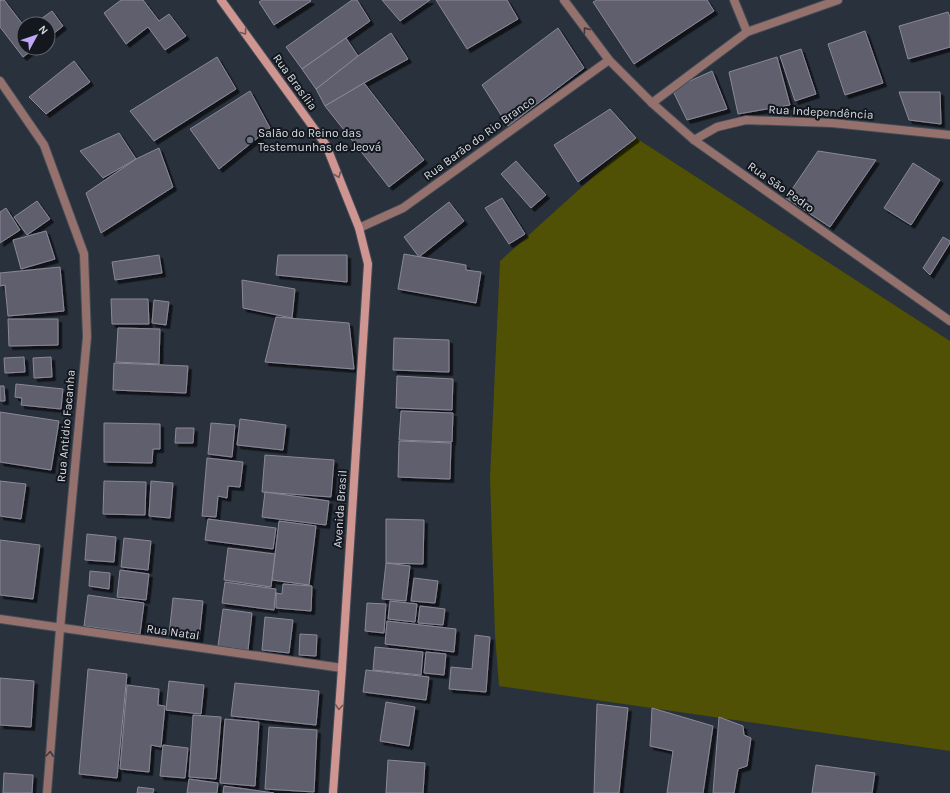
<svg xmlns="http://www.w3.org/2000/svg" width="950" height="793" font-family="Karla,sans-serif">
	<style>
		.green { fill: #505104 }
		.building { fill: #615e6d; stroke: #8b8898; filter: url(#shadow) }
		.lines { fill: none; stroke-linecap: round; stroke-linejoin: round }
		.street-casing { stroke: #444c57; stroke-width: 10 }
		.secondary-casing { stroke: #444c57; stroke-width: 10 }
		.street { stroke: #95716e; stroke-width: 8 }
		.secondary { stroke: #ce9591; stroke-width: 8 }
		.oneway { stroke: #41373a }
		.oneway2 { stroke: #715658 }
		.worship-dot { fill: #6b7280; stroke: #14181e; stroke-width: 1.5 }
		.labels { text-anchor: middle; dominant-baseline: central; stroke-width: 4; stroke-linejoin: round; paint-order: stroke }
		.street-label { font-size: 12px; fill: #d7dce4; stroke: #14181e }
		.poi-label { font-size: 12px; fill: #d7dce4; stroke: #14181e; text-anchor: start }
	</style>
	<defs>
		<filter id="shadow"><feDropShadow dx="3.5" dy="3.5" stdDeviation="0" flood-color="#0009"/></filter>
	</defs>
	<rect width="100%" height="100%" fill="#28313c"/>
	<path class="green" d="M636 138 950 341V751L499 686 495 635 490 478 500 261Z"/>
	<g class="building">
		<path d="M1 0H4L24 26V48H35L23 57 0 27V1Z"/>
		<path d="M121 0H143L159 21 169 14 186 36 165 50 148 27 126 44 104 13Z"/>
		<path d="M262 0H310L311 1 274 25 259 2Z"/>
		<path d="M352 0H357L370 21 302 69 286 47Z"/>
		<path d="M382 0H430L400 21Z"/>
		<path d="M436 0H507L518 19 467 49Z"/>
		<path d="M597 0H707L714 11 634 64 593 2Z"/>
		<path d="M52 11 63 26 48 38V24H34Z"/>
		<path d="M948 12 950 17V47L908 59 899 26Z"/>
		<path d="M558 28 584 68 508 126 482 85Z"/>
		<path d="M865 31 883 83 845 95 828 44Z"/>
		<path d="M391 33 408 59 364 83 325 106 316 89 358 56Z"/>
		<path d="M346 38 358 56 316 89 302 69Z"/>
		<path d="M801 49 816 94 795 101 780 56Z"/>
		<path d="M217 57 236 89 154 141 130 111Z"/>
		<path d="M777 57 790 105 738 114 729 72Z"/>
		<path d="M74 61 90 82 46 114 29 97Z"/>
		<path d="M712 71 727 109 687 120 672 89Z"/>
		<path d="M364 83 424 160 389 187 325 106Z"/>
		<path d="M250 91 270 128 219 169 190 129Z"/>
		<path d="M899 92H940L941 124 909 120Z"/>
		<path d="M610 109 636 138 578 182 554 145Z"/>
		<path d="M119 133 136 159 103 178 80 151Z"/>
		<path d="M159 148 173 187 101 233 86 193 136 159Z"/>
		<path d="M818 151 876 160 830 227 786 198Z"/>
		<path d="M516 161 546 195 531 208 501 174Z"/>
		<path d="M913 163 940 180 911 225 884 208Z"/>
		<path d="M502 198 525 234 509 244 485 208Z"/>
		<path d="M37 201 50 219 27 235 14 217Z"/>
		<path d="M449 202 464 221 419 257 404 237Z"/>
		<path d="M6 208 20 230 0 243V212Z"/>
		<path d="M46 231 55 259 21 269 13 240Z"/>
		<path d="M943 237 950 241V243L930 275 923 268Z"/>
		<path d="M404 254 466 265V270L481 272 476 303 398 289Z"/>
		<path d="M159 255 162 273 115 280 112 262Z"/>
		<path d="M278 255H347V282L276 275Z"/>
		<path d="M60 267 64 311 8 316 5 285 0 286V273Z"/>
		<path d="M242 280 295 289 292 318 243 308Z"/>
		<path d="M111 299H148L149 324H112Z"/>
		<path d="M154 300 169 302 166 325 152 323Z"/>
		<path d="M276 317 349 323 354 369 265 362Z"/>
		<path d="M8 319H58V345L9 346Z"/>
		<path d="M118 328 160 329 159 364 116 362Z"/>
		<path d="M394 338 449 340V372L393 370Z"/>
		<path d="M24 357 25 372 5 373 4 358Z"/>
		<path d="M51 357 52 377 34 378 33 358Z"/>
		<path d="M114 363 188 366 186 393 113 390Z"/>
		<path d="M397 376 453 379 452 410 396 408Z"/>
		<path d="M16 384 63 389 61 409 21 405 22 398 15 397Z"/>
		<path d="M0 386H4L5 401H0Z"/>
		<path d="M401 411 453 413 452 442 399 440Z"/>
		<path d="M0 412 59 421 51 470 0 462Z"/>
		<path d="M240 419 286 425 283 450 237 445Z"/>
		<path d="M104 423 160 424V449H153L152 463 104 462Z"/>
		<path d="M211 423 235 425 232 457 208 454Z"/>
		<path d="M176 428H194L193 443H175Z"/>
		<path d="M399 441 451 443 450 479 398 477Z"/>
		<path d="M265 455 334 460 331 497 262 492Z"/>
		<path d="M207 458 243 462 240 487 228 486 227 498 218 496 216 517 202 516Z"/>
		<path d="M0 481 26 484 21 519 0 516Z"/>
		<path d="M104 481 146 482 145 515 103 514Z"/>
		<path d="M151 481 173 483 170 518 149 516Z"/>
		<path d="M265 492 329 501 326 525 262 517Z"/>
		<path d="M208 519 276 528 273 549 205 540Z"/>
		<path d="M386 519 424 520 423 564 386 563Z"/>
		<path d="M279 521 316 526 309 585 272 580Z"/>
		<path d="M87 534 116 537 114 562 85 560Z"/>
		<path d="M124 538 151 541 148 570 121 567Z"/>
		<path d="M0 540 40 545 33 599 0 595Z"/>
		<path d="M228 548 275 554 271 587 224 580Z"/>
		<path d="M386 563 410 566 406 601 382 599Z"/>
		<path d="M120 570 149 574 146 600 117 597Z"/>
		<path d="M90 571 110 573 109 589 89 586Z"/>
		<path d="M414 578 438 581 435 603 411 601Z"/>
		<path d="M225 582 276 589 274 610 222 603Z"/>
		<path d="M283 584 312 586 311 611 276 608V593L282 594Z"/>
		<path d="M88 595 144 603 140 634 84 626Z"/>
		<path d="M173 598 203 601 199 639 169 635Z"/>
		<path d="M390 601 417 604 415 622 388 619Z"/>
		<path d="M367 603 386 604 384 633 365 631Z"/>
		<path d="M420 606 445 609 443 625 418 623Z"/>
		<path d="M223 609 252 613 248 650 218 646Z"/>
		<path d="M265 617 293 620 289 653 262 650Z"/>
		<path d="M387 621 456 629 454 652 385 644Z"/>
		<path d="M300 634 317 635 316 656 299 655Z"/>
		<path d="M475 635 490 637 486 692 449 689 451 667 472 669Z"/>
		<path d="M375 647 423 652 421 675 373 670Z"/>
		<path d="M426 652 446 654 444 675 424 673Z"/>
		<path d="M88 669 127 674 117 778 79 774Z"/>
		<path d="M366 670 429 677 426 700 363 692Z"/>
		<path d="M0 678 34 681 31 727 0 725Z"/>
		<path d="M169 681 204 685 201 714 166 710Z"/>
		<path d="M235 683 319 691 316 725 231 716Z"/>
		<path d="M127 685 159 689 158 705 165 706 161 747 151 745 149 772 120 769Z"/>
		<path d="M386 702 415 707 409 746 380 741Z"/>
		<path d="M597 704 628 708 619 793H594Z"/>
		<path d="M652 708 713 726 703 793H667L673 751 650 746Z"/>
		<path d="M193 715 221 717 216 779 189 777Z"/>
		<path d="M719 717 743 726 744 735 751 738 747 766 738 769 734 793H713Z"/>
		<path d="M225 719 259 722 255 786 220 783Z"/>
		<path d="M269 727 317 730 314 792 265 789Z"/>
		<path d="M163 745 188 748 185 778 160 776Z"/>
		<path d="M388 760 425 763 423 793H386Z"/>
		<path d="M816 765 875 773 872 793H812Z"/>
		<path d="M4 773 33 775 32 793H3Z"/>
		<path d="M189 779 218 783 217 793H187Z"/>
		<path d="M224 786 274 793H223Z"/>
		<path d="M138 787 154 789 153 793H137Z"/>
	</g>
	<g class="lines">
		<defs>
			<g id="street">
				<path d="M564 0 609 60 652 103 694 140 950 321"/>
				<path d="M734 0 747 32"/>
				<path d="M0 81 44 145 84 254 87 337 60 629 47 793"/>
				<path d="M652 103 747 32 838 0"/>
				<path d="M694 140 717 127 746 120 832 123 950 135"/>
				<path d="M359 228 403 208 609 60"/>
				<path d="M0 619 342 668"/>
			</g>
			<path id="secondary" d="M221 0 326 145 359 228 368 264 342 668 333 793"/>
		</defs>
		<use href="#street" class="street-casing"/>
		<use href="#secondary" class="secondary-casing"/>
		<use href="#street" class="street"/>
		<use href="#secondary" class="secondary"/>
	</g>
	<defs><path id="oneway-chevron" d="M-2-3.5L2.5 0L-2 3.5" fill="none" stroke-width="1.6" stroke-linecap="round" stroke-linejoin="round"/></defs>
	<g class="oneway">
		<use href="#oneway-chevron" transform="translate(586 30) rotate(-126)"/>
		<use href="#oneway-chevron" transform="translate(50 754) rotate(-85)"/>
	</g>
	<g class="oneway2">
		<use href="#oneway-chevron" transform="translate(244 32) rotate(54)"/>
		<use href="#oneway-chevron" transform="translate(338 175) rotate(68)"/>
		<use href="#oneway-chevron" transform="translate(339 707) rotate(94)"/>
	</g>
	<circle class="worship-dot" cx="250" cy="140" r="4"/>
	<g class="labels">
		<g class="street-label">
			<text transform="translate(295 82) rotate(54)">Rua Brasília</text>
			<text transform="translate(821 112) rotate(3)">Rua Independência</text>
			<text transform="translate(479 138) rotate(-36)">Rua Barão do Rio Branco</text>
			<text transform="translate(781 187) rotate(35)">Rua São Pedro</text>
			<text transform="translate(66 426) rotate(-85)">Rua Antidio Facanha</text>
			<text transform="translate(340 509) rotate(-86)">Avenida Brasil</text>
			<text transform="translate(173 632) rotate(8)">Rua Natal</text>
		</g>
		<g class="poi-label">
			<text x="258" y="133">Salão do Reino das<tspan x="258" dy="14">Testemunhas de Jeová</tspan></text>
		</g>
	</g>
	<g transform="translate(36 36) rotate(50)"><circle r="19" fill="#14181e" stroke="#62666d"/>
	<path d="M0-3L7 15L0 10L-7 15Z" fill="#bda9f5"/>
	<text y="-6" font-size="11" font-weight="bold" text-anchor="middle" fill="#d7dce4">N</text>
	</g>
</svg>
